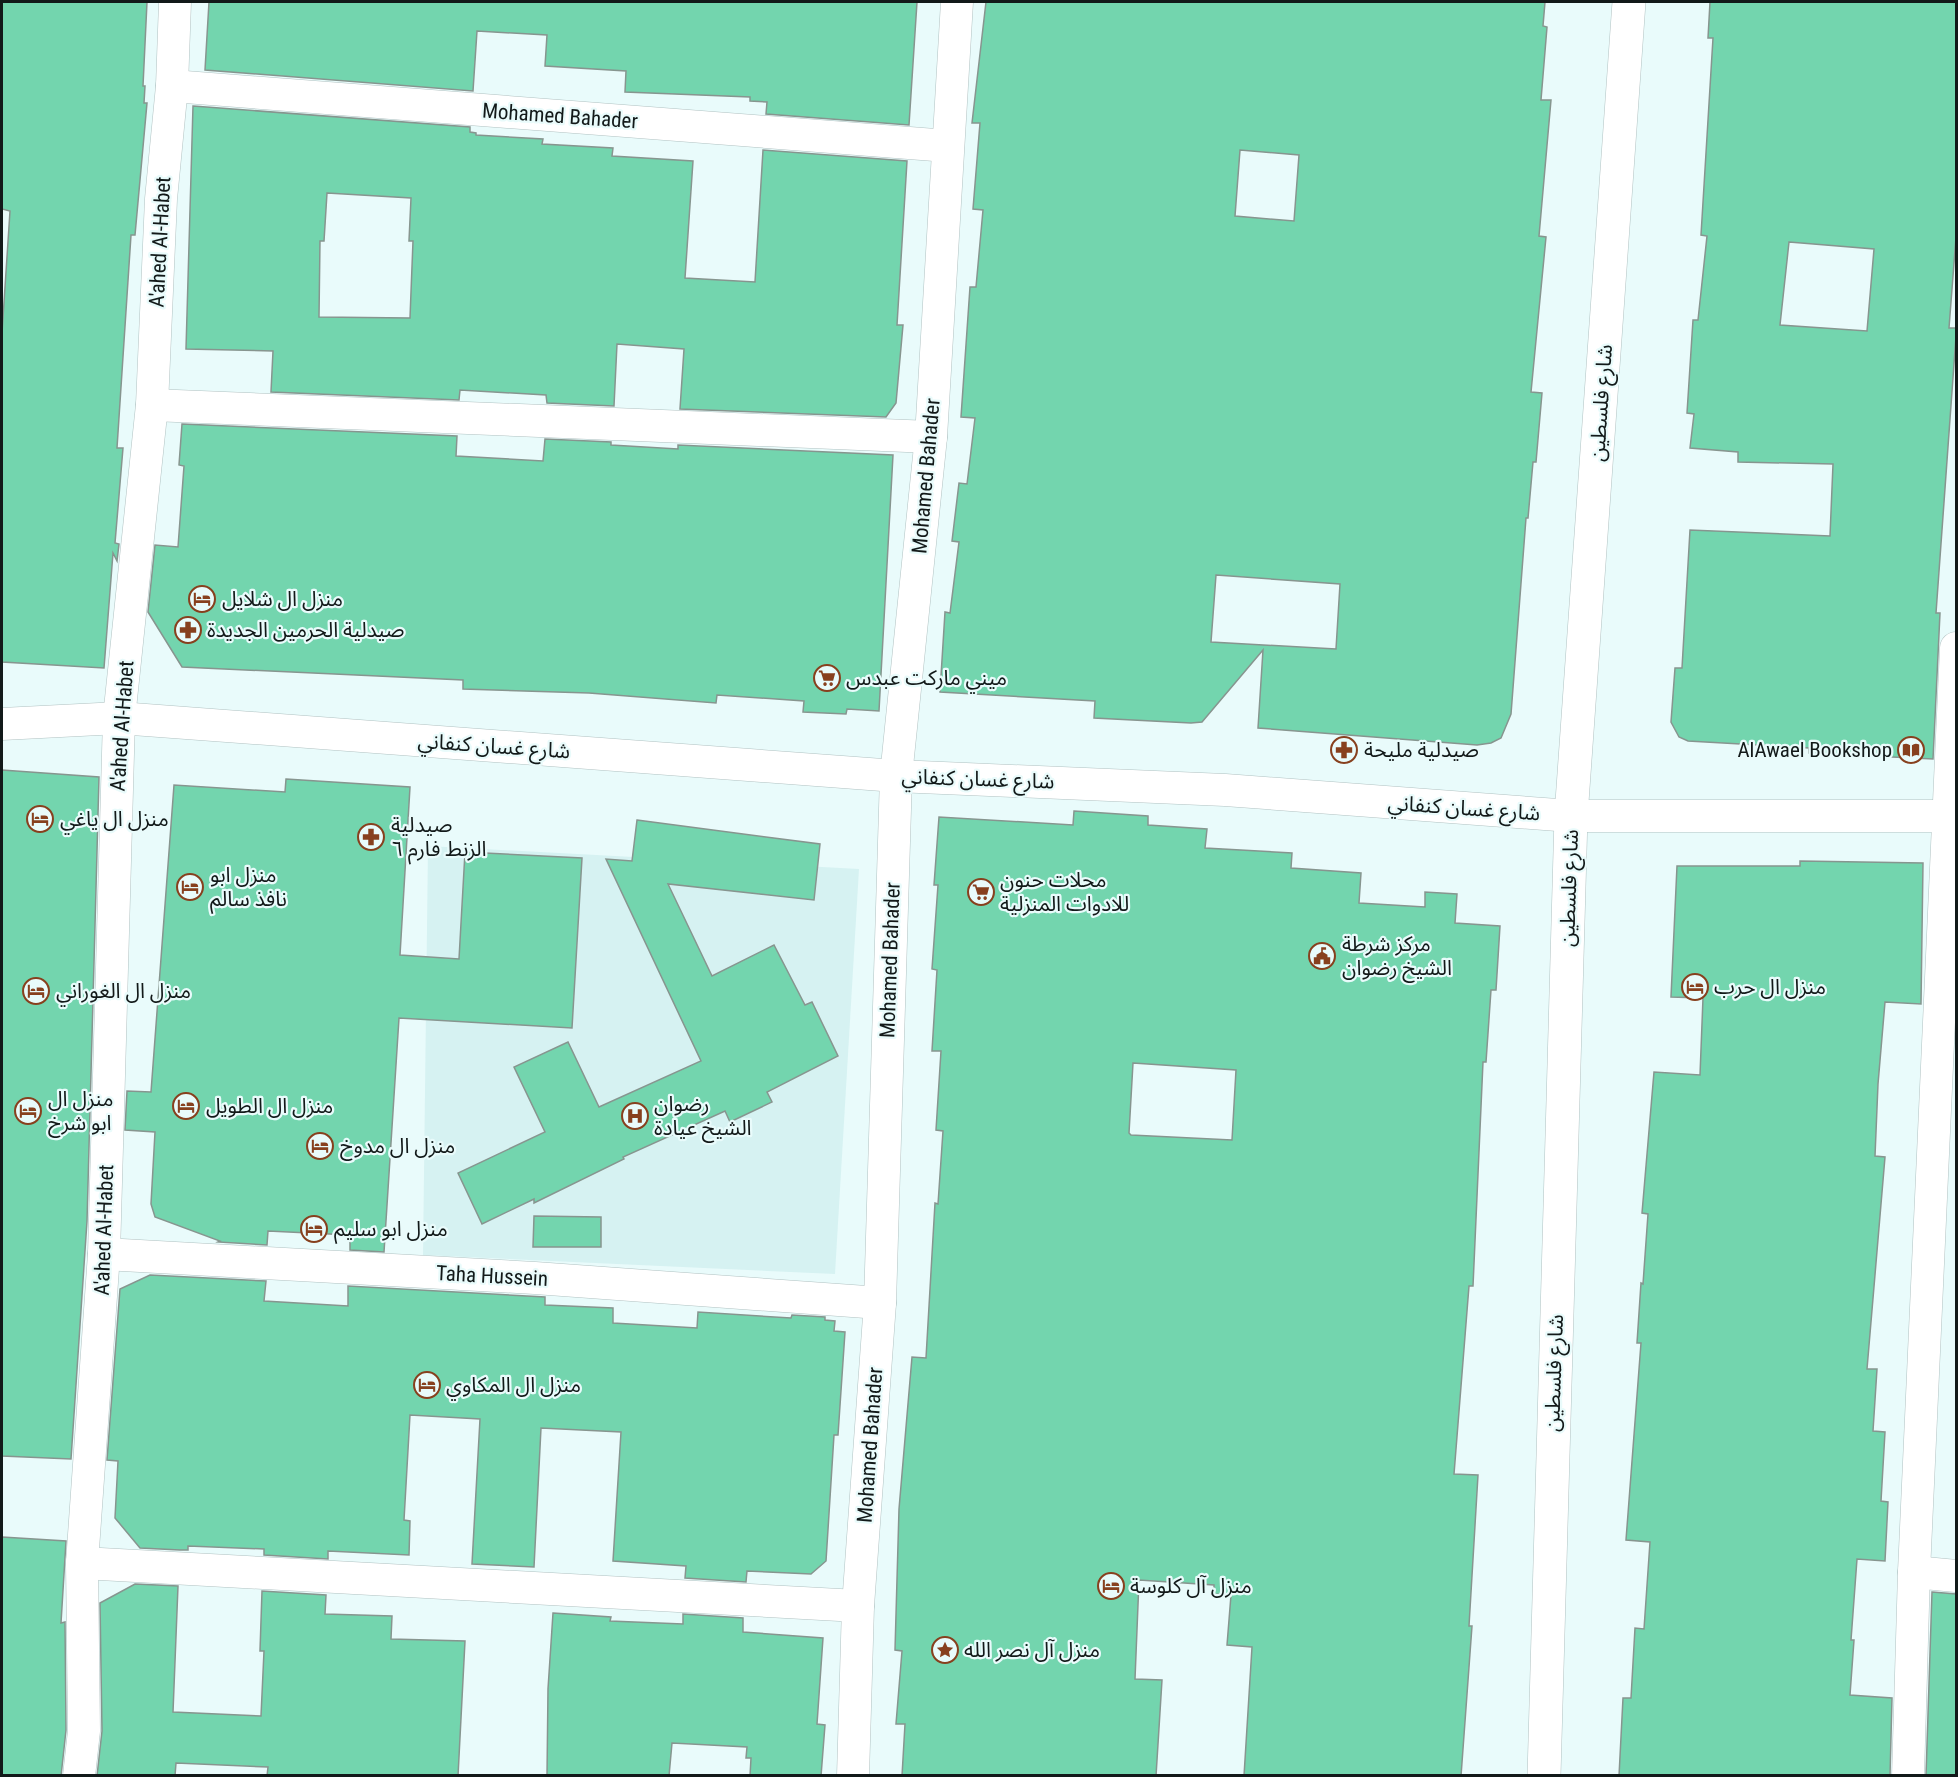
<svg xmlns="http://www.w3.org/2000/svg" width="1958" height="1777" font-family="'Roboto Condensed','Noto Sans Arabic',sans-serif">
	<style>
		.built { fill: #d6f2f2 }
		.building { fill: #73d5ae; stroke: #87958f; stroke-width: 1.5; fill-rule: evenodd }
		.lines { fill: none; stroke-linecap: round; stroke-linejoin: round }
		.minor-casing { stroke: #b1c2c2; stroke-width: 33 }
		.tertiary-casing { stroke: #b1c2c2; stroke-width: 34 }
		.minor { stroke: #fff; stroke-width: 32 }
		.tertiary { stroke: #fff; stroke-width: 33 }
		.labels { text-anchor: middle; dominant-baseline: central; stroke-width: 4.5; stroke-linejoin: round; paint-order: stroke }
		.street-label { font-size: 21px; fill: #121919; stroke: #e9fbfb }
		.poi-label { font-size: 21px; fill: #121919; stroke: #e9fbfb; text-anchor: start }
	</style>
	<rect width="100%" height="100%" fill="#e9fbfb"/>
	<path class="built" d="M428 846 859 869 835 1274 423 1255Z"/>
	<g class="building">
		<path d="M2 2H147L143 86H145L144 103H147L135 235H131L117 448H123L115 543 119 544 117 561 113 553 104 668 2 662V333L10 211 2 209Z"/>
		<path d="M209 2H917L909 125 766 114 767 102 750 101V97L625 92 626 71 545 66 547 35 477 31 473 91 205 70Z"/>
		<path d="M986 2H1545L1543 26 1547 27 1541 100H1551L1539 236 1546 237 1531 392 1542 393 1536 462H1533L1528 518H1526L1511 714 1501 738 1491 743 1477 745 1258 728 1263 650 1202 722 1191 723 1094 718 1095 701 940 692 945 612 950 613 959 542 952 541 959 483 967 484 975 418 961 417 970 287H976L983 210 973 209 980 123H972ZM1240 150 1299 155 1294 221 1235 216ZM1216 575 1340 584 1336 649 1211 642Z"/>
		<path d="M1710 2H1956V237L1949 328H1956V336L1936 613H1940L1933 759 1809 753V748L1688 741 1679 737 1671 722 1675 668H1682L1690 530 1830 536 1833 464 1738 462V452L1690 448 1694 414 1687 413 1693 320H1698L1707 236 1701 235 1713 38H1708ZM1789 242 1874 249 1867 331 1780 325Z"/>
		<path d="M193 106 470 127V132L476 133V135L543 139 542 144 613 148 612 156 693 161 685 278 755 282 763 150 907 161 897 325H903L896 403 886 417 680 409 684 349 617 344 614 406 547 403 546 395 460 390 459 400 271 392 273 351 186 349ZM327 193 411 198 409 241H413L410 318 319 317 320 241H324Z"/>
		<path d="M182 424 457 436 456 456 543 461 545 439 611 442V445L678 449V445L893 455 879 711 847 709 846 714 803 712 804 701 717 695 716 703 589 693 463 689V680L182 667 148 612 155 545 178 547 184 466 179 465Z"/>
		<path d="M2 770 99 777 87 1221 71 1459 2 1456Z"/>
		<path d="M286 779 410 787 400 955 459 959 465 852 582 858 572 1028 399 1018 384 1252 350 1250V1235L268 1231 267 1245 218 1242 220 1241 155 1217 151 1204 155 1132 125 1130 127 1091 151 1092 174 785 285 792Z"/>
		<path d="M1074 811 1148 816V825L1207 829 1205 848 1292 853 1291 868 1361 873 1359 903 1425 907V892L1457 894 1455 923 1500 926 1496 990H1491L1486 1062H1483L1473 1286H1469L1454 1474 1478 1475 1469 1626H1472L1461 1776H1244L1252 1647 1227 1645 1231 1595 1214 1594V1585L1139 1580 1135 1679 1162 1680 1156 1776H902L905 1724H896L902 1651 895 1650 899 1509 912 1357 926 1358 935 1203 938 1204 943 1131 936 1130 941 1051H932L937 970 932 969 938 885H934L939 817 1073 825ZM1133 1063 1236 1070 1232 1140 1131 1135 1129 1133Z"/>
		<path d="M637 820 820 844 814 900 668 884 712 976 774 945 805 1005 812 1002 838 1056 767 1092 772 1102 730 1122 725 1111 623 1157 624 1159 534 1203V1199L482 1224 458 1173 545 1132 514 1067 568 1042 599 1107 701 1061 606 859 632 861Z"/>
		<path d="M1800 861 1923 863 1921 1004 1885 1002 1878 1084 1875 1156 1885 1157 1867 1369H1877L1873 1431 1885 1432 1881 1501 1888 1502 1885 1561 1857 1559 1851 1640H1854L1850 1695 1892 1698 1890 1776H1619L1623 1698H1631L1635 1628 1644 1629 1650 1542 1626 1540 1641 1343H1637L1641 1283 1643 1284 1648 1214 1642 1213 1654 1072 1700 1075 1703 998 1671 997 1677 866H1800Z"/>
		<path d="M534 1216 601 1217V1247H533Z"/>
		<path d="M150 1275 266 1281 264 1301 348 1306V1286L545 1297V1305L613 1308V1323L697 1328 698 1312 791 1318 792 1315 825 1317V1320L835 1321 834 1331 845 1332 838 1435H834L826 1561 811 1574 747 1571 746 1582 685 1578 686 1566 613 1561 621 1432 541 1428 534 1567 472 1564 480 1419 410 1415 404 1520 410 1521 409 1555 328 1551V1559L264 1555V1549L188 1546V1550H180L140 1548 115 1518 118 1461 107 1460 120 1289Z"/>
		<path d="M2 1537 66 1541 61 1623 65 1622 66 1730 61 1776H2Z"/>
		<path d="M135 1584 178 1586 173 1712 261 1716 264 1651H260L262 1591 326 1595 325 1614 392 1616 391 1639 465 1641 458 1776H267L268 1767 176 1763 175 1776H97L102 1731 100 1603Z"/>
		<path d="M1932 1592 1956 1594V1776H1926Z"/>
		<path d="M553 1613 611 1617 610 1621 683 1624V1614L743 1618V1632L823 1638 817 1724 825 1725 821 1776H750L751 1758H746L747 1747 672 1743 669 1776H547L548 1689Z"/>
	</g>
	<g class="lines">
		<defs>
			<g id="minor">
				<path d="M172 86 948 146"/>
				<path d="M152 405 931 437"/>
				<path d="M2 724 119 718 896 776 1225 790 1571 816H1956"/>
				<path d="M104 1254 535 1278 880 1303"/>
				<path d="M82 1563 858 1606"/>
				<path d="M1914 1572 1956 1576"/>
				<path d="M79 1776 84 1731 82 1563 104 1254 119 718 152 405 161 199 172 86 175 2"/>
				<path d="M853 1776 858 1606 880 1303 896 776 931 437 957 2"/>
				<path d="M1908 1776 1914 1572 1956 648"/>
			</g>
			<path id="tertiary" d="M1544 1776 1571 816 1629 2"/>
		</defs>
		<use href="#minor" class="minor-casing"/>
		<use href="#tertiary" class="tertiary-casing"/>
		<use href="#minor" class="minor"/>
		<use href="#tertiary" class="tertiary"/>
	</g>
	<defs>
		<symbol id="hotel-ring" viewBox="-11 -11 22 22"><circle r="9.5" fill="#e9fbfb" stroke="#87401e" stroke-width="1.5"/><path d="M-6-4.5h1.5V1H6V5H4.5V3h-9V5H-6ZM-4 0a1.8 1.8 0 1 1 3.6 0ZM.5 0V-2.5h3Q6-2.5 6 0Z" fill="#87401e"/></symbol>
		<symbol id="pharmacy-ring" viewBox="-11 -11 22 22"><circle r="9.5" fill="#e9fbfb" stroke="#87401e" stroke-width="1.5"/><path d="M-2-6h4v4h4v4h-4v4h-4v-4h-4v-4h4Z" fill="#87401e"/></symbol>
		<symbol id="supermarket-ring" viewBox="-11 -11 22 22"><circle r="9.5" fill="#e9fbfb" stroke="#87401e" stroke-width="1.5"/><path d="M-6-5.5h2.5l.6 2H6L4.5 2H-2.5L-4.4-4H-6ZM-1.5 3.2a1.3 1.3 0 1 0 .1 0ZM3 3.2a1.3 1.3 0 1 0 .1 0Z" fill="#87401e"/></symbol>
		<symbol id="library-ring" viewBox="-11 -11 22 22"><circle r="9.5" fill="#e9fbfb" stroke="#87401e" stroke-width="1.5"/><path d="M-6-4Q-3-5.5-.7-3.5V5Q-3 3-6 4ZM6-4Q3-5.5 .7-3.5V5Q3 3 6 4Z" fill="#87401e"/></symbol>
		<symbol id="civic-ring" viewBox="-11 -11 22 22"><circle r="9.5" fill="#e9fbfb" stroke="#87401e" stroke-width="1.5"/><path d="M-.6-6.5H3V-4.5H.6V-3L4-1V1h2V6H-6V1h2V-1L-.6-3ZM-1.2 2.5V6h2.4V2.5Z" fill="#87401e"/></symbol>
		<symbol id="hospital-ring" viewBox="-11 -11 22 22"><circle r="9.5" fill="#e9fbfb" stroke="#87401e" stroke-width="1.5"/><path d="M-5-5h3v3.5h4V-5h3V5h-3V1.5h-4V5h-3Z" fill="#87401e"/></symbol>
		<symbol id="sight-ring" viewBox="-11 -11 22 22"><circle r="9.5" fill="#e9fbfb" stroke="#87401e" stroke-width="1.5"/><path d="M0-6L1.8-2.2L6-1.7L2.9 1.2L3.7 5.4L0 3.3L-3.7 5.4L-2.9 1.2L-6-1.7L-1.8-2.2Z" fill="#87401e"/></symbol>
	</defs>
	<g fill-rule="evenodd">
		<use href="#hotel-ring" x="187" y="584" width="30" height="30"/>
		<use href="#pharmacy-ring" x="173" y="615" width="30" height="30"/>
		<use href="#supermarket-ring" x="812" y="663" width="30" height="30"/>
		<use href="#pharmacy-ring" x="1329" y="735" width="30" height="30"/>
		<use href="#library-ring" x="1896" y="735" width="30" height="30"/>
		<use href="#hotel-ring" x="25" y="804" width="30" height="30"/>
		<use href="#pharmacy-ring" x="356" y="822" width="30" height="30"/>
		<use href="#hotel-ring" x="175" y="872" width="30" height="30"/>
		<use href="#supermarket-ring" x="966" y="877" width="30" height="30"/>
		<use href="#civic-ring" x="1307" y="941" width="30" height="30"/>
		<use href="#hotel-ring" x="1680" y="972" width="30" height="30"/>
		<use href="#hotel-ring" x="21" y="976" width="30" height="30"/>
		<use href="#hotel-ring" x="171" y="1091" width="30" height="30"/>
		<use href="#hotel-ring" x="13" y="1096" width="30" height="30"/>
		<use href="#hospital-ring" x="620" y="1101" width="30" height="30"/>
		<use href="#hotel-ring" x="305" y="1131" width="30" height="30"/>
		<use href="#hotel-ring" x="299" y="1214" width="30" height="30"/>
		<use href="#hotel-ring" x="412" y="1370" width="30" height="30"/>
		<use href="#hotel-ring" x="1096" y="1571" width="30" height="30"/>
		<use href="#sight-ring" x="930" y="1635" width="30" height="30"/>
	</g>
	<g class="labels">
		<g class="street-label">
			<text transform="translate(560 116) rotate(4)">Mohamed Bahader</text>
			<text transform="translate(160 242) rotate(-87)">A'ahed Al-Habet</text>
			<text transform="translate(1601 403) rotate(-86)">شارع فلسطين</text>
			<text transform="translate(926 476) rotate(-85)">Mohamed Bahader</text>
			<text transform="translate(122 726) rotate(-86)">A'ahed Al-Habet</text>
			<text transform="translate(494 746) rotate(4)">شارع غسان كنفاني</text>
			<text transform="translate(978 779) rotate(2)">شارع غسان كنفاني</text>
			<text transform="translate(1464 808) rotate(4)">شارع غسان كنفاني</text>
			<text transform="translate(1569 888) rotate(-88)">شارع فلسطين</text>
			<text transform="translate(890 960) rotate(-88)">Mohamed Bahader</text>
			<text transform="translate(104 1230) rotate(-88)">A'ahed Al-Habet</text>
			<text transform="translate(492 1276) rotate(3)">Taha Hussein</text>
			<text transform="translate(1554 1373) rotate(-88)">شارع فلسطين</text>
			<text transform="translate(870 1445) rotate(-86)">Mohamed Bahader</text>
		</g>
		<g class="poi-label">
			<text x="222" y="599">منزل ال شلايل</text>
			<text x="207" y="630">صيدلية الحرمين الجديدة</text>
			<text x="846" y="678">ميني ماركت عبدس</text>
			<text x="1364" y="750">صيدلية مليحة</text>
			<text x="1892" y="750" text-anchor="end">AlAwael Bookshop</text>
			<text x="60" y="819">منزل ال ياغي</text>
			<text x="391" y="825">صيدلية<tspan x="391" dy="24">الزنط فارم ٦</tspan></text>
			<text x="210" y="875">منزل ابو<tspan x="210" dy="24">نافذ سالم</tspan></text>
			<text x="1000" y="880">محلات حنون<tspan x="1000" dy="24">للادوات المنزلية</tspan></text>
			<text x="1342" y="944">مركز شرطة<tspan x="1342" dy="24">الشيخ رضوان</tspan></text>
			<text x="1714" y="987">منزل ال حرب</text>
			<text x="56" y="991">منزل ال الغوراني</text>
			<text x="48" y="1099">منزل ال<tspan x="48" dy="24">ابو شرخ</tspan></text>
			<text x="654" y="1104">رضوان<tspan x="654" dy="24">الشيخ عيادة</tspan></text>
			<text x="206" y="1106">منزل ال الطويل</text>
			<text x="340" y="1146">منزل ال مدوخ</text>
			<text x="334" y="1229">منزل ابو سليم</text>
			<text x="446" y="1385">منزل ال المكاوي</text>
			<text x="1130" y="1586">منزل آل كلوسة</text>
			<text x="964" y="1650">منزل آل نصر الله</text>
		</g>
	</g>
	<rect width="1958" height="1777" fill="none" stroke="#121919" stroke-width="6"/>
</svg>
